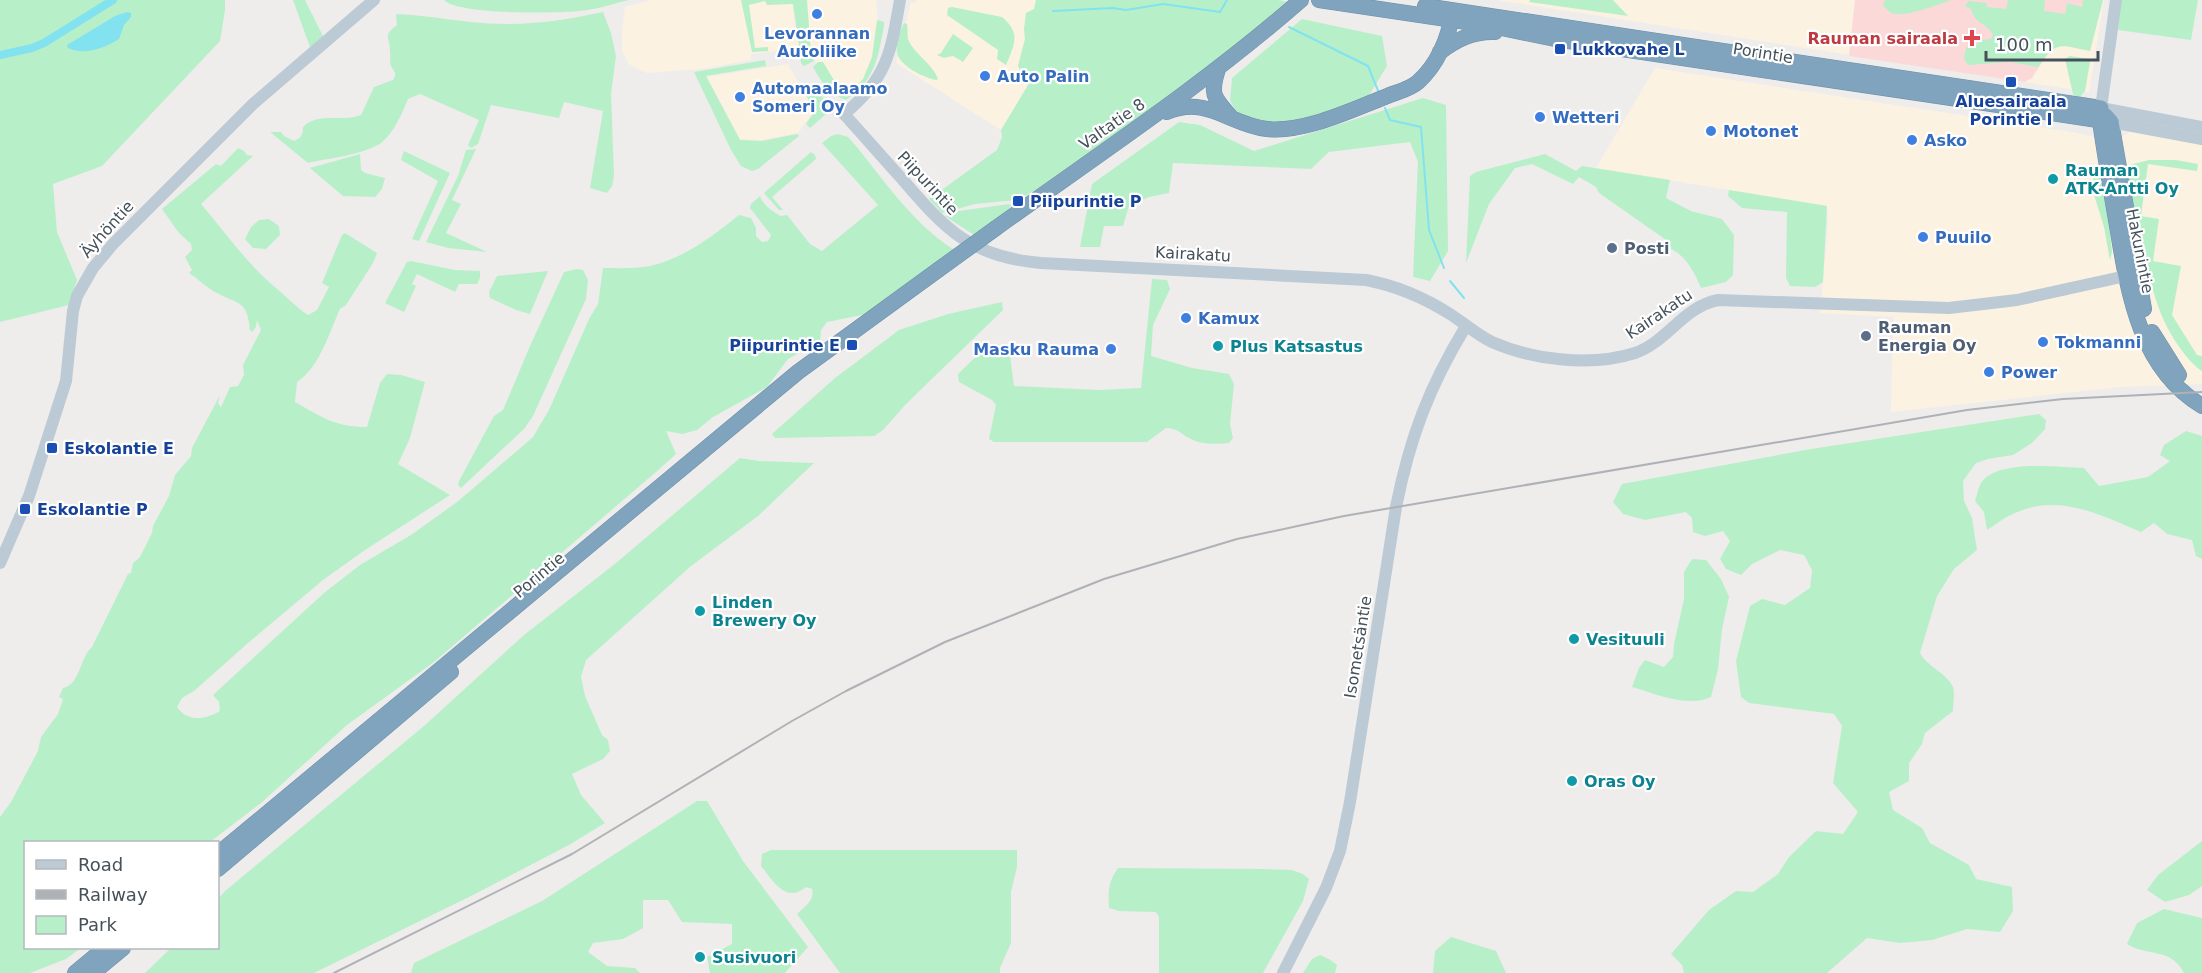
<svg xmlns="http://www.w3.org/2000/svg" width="2202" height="973" font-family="'DejaVu Sans',sans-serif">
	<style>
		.commercial { fill: #fcf2e2 }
		.medical { fill: #fbd9d9 }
		.green { fill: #b7f0c8 }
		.water { fill: #82e2ef }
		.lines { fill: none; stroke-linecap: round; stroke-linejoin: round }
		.stream { stroke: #82e2ef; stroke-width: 2 }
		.canal { stroke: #82e2ef; stroke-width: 8 }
		.highway-casing { stroke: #6c8fa9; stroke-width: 16 }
		.secondary { stroke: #bbcad4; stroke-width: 12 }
		.highway { stroke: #81a4be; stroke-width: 15 }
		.rail { stroke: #aeb2b7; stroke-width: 2 }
		.highway-bridge-casing { stroke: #6c8fa9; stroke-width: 16; stroke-linecap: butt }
		.highway-bridge { stroke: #81a4be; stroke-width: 15 }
		.shop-dot { fill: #3f7fe0; stroke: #fff; stroke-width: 2 }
		.health-dot { fill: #e0444e; stroke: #fff; stroke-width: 2 }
		.transit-dot { fill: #1a4fb4; stroke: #fff; stroke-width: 2 }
		.culture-dot { fill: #0f9aa8; stroke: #fff; stroke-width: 2 }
		.service-dot { fill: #5c6f8a; stroke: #fff; stroke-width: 2 }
		.labels { text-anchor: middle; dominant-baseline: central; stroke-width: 4.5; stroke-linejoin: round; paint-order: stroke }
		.shop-label { font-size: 16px; font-weight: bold; fill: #366cbe; stroke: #fff; text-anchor: start }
		.health-label { font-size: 16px; font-weight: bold; fill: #be3a42; stroke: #fff; text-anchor: end }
		.transit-label { font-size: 16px; font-weight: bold; fill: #164399; stroke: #fff; text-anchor: start }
		.street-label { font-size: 16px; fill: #44515a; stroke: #fff }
		.culture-label { font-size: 16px; font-weight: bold; fill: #0d838f; stroke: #fff; text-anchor: start }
		.service-label { font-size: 16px; font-weight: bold; fill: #4e5e75; stroke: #fff; text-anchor: start }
	</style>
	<rect width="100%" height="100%" fill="#efecec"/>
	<g class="commercial">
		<path d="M651 0H792L795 26 800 41V48L751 54V60L700 69 647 73 629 64 622 51V31L625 7Z"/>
		<path d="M807 0H876L878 21 873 59 864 81 848 95 839 94 811 55Z"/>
		<path d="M916 0H1036L1034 8H1036L1026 13 1024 29 1025 39 1018 66 1028 80V85L1001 130 896 63 911 2 914 3Z"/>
		<path d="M1497 0H2104L2089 92Z"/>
		<path d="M788 64 814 111 798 133 761 140 740 139 707 77Z"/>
		<path d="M1655 68 2071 132 2117 141 2131 131 2202 144V384L2120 387 1891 412 1893 317 1820 313 1828 226 1827 206 1596 168Z"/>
	</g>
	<path class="medical" d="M1855 0H2103L2090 51 2062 45 2054 47 2048 53 2032 78 2025 82 1849 56Z"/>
	<g class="green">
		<path d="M0 0H225V10L220 41 102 166 53 184 57 232 77 280 69 305 0 322Z"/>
		<path d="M293 0H305L324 38 310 47Z"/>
		<path d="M444 0H629C615 3 602 8 588 10 565 14 456 15 444 0Z"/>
		<path d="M741 0H807L811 55 814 61 804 66 801 63C799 43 796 24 793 4L767 5 765 1 749 5 755 48 768 47V51L752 52Z"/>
		<path d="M1036 0H1279L1288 2 1213 65 1042 187 1017 200 975 204 942 213 929 199 997 150 1002 137 1001 130 1028 85V80L1023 77 1018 66 1025 39 1024 29 1026 13 1034 9Z"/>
		<path d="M1530 0H1613L1628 16 1529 2Z"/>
		<path d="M1885 0H1951C1939 4 1900 20 1890 12 1887 10 1885 7 1883 5Z"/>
		<path d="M2008 0H2045L2044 11 2065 14 2067 3 2082 7 2083 0H2103L2090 51C2060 45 2057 40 2038 67L2010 62 1968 65 1964 59 1966 47 1975 46 1982 40 1991 39 1993 35C1985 21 1976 26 1971 9L1965 6 1968 1 1987 3V7L2006 9Z"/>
		<path d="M2121 0H2198L2191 40 2118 30Z"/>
		<path d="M952 7 1002 17C1021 33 1015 44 1006 65L997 59 998 50 947 15 948 8Z"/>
		<path d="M603 12 611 33 616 56 611 94 614 176 612 186 607 193 590 188 603 111 564 102 559 118 491 105 478 144 471 148 468 145 479 120 420 94 408 99C402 113 394 133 381 143 363 155 329 158 308 163L270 132H281L284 136 294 141C301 138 303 135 303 127 319 111 342 123 361 115L374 87 393 80C397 73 395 73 391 66 389 61 391 56 390 51 390 36 382 37 397 25L396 14C421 15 445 19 470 22 518 27 556 22 603 12Z"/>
		<path d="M1302 19 1382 36 1387 66 1368 97 1349 105 1284 124H1267L1239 116 1230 101 1232 78Z"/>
		<path d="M877 20 884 22V26C878 58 875 80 846 100 830 94 821 82 813 67L818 62H823L837 85 850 92 863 79 872 57Z"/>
		<path d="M904 23 907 24C908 29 907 35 908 39 914 54 933 64 938 79L936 80C924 78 898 65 897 52 896 43 900 30 904 23Z"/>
		<path d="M953 34 973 48 963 62 953 56 944 58 937 55 941 53Z"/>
		<path d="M2070 56 2089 59 2090 62 2085 91 2080 97 2075 96 2073 94 2065 59Z"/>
		<path d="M765 60 766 66 706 76 740 140 762 141 797 134 799 136 758 169 752 171 741 166 731 150 694 72Z"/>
		<path d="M810 85 833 108 810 128 806 124 815 111 802 88Z"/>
		<path d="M1423 98 1446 105 1448 251 1430 281 1413 277 1418 162 1410 142 1329 152 1311 169 1173 163 1169 193 1149 197 1129 206 1123 226H1104L1100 247H1080L1092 184 1179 122 1200 125 1254 151Z"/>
		<path d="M838 134 848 137 856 146C886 183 915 226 956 251L867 314 827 322 821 330 820 341 788 359 767 387 713 417 697 430 682 434 666 431 676 454 656 472 434 662 347 725 261 803 210 842H26V948H81L66 959 30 973H0V817L11 802 38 751 41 737 58 714 63 699 59 697 63 688C80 685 80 657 92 647L128 574 131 573 133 563 140 557 152 533 153 526 169 496 175 475 191 456 192 448 220 395 218 403 221 407 230 387 238 386 244 375 243 365 261 330 257 320 256 327 252 332 250 330C247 300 239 305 217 293 206 288 199 279 189 273L192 270 185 257 192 250 191 244 179 233 162 209 216 164 221 166 238 148 244 151 247 155 253 156 201 204C226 233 247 264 276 288 287 297 296 307 308 315L317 310 329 287 322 283 342 235 345 233 377 253 373 263 346 305 340 309C329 333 320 367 297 382L295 402C322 417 335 427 367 427L380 383 387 374 401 375 425 382 410 438 398 464 450 495 365 550 323 580 248 643 194 691 182 698 177 707C187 722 205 720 220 711L219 702 213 695 324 593 360 565 411 535 457 502 533 437 549 410 589 319 598 304 603 268C618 268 635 269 650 266 684 258 712 237 739 215L751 218 756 228V236L762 242 768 241 771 235 750 208 751 204 760 196C763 205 773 212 781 216L787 215 810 244 822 251 878 205 822 143 831 136Z"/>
		<path d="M476 149 452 200 461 204 446 233 487 252 448 248 426 242 458 176 466 150Z"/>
		<path d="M404 151 450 173 419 241 412 239 438 181 401 160Z"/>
		<path d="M811 152 815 155 816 159 772 197 783 210H779L764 193Z"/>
		<path d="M360 154 361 170 365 173 385 178 382 189 375 197 343 196 310 168Z"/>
		<path d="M1545 154 1576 171 1582 166 1670 180 1666 198 1691 211 1722 219 1734 235 1733 275 1726 282 1701 288C1694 272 1687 257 1671 249L1669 242 1599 193 1596 187 1579 177 1573 184 1532 164 1515 168 1489 204 1466 263 1470 176 1476 172Z"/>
		<path d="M2149 160H2176L2198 164 2197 171 2148 164 2141 216 2159 219 2153 261 2181 266 2172 315 2197 355 2202 356V371C2186 361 2166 329 2160 311 2152 291 2148 269 2143 248 2136 221 2129 194 2125 166Z"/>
		<path d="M2094 166H2103L2112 252 2110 260 2104 227 2091 185 2093 183Z"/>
		<path d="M1729 190 1827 206 1823 282 1815 287 1790 286 1786 278 1787 212 1742 208 1728 196Z"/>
		<path d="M1009 204 1011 206 1005 213 974 235 945 216 959 211Z"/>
		<path d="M269 219 279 226 280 235 266 249 253 248 245 239 251 227 259 220Z"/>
		<path d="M411 261 455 270 480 271V278L477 284H459L455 292 417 274 412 284 416 286 404 312 385 303 407 262Z"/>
		<path d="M577 269 583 270 588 280 586 299 533 416 524 429 461 488 458 485 459 481 494 416 503 410 530 346 564 272Z"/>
		<path d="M548 271 530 314 516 310 490 298 489 292 497 276Z"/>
		<path d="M1152 279 1167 280 1170 289 1153 325 1151 356 1192 368 1229 374 1234 384 1230 424 1233 438 1229 443C1217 444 1202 445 1191 439 1180 434 1180 429 1166 428L1147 442H994L989 439 996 405 992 400 959 382 958 374 987 346 998 344 1010 356 1014 386 1098 390 1141 388Z"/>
		<path d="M1002 302 1003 310 906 404 883 430 874 436 775 438 772 434 835 378 899 330 948 314Z"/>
		<path d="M2039 414 2046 420 2045 429 2032 443 2013 455 1988 459 1976 463 1963 481 1964 501 1972 518 1977 550 1954 569 1937 596 1920 653C1927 667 1946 672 1953 687 1955 693 1953 704 1953 711L1925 733 1922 744 1909 763V781L1889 792 1893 810 1922 828 1930 843 1969 865 1976 879 2012 887 2013 911 2000 932 1967 929 1932 940 1900 943 1867 938 1827 973H1684L1682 965 1671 954 1709 910 1736 891 1753 892 1778 874 1789 857 1816 831 1843 834 1858 812 1833 783 1842 726 1834 714 1749 703 1741 697 1736 661 1750 606 1762 599 1785 605 1810 588 1812 570 1804 555 1780 550 1752 564 1741 575 1726 569 1720 559 1730 541 1723 531 1705 536 1693 532 1692 518 1686 512 1645 520 1623 514 1613 502 1622 484 1811 449Z"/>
		<path d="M2186 431 2202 436V559L2196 556 2192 540 2167 534 2154 523 2141 532C2101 515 2058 493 2015 513 2005 517 1996 524 1987 530L1984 512 1975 501C1977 496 1978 488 1981 483 1996 459 2059 467 2084 468L2099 486 2148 477 2170 461 2160 455 2164 445Z"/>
		<path d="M740 458 759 461 814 463 758 516 691 566 586 660 581 677 585 696 602 735 608 740 610 751 603 759 572 774 581 795 605 823 569 845 475 894 314 973H145L171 948H218V899L225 891 424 726 524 635 616 563Z"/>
		<path d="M1692 559 1706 560 1721 579 1729 597 1722 629 1718 669 1711 697C1688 708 1656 694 1632 687L1639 668 1645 660 1664 667 1673 657 1674 644 1684 599V572Z"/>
		<path d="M697 801H707L743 861 808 947 785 973H710L707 957 732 944V924L682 922 668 900H643V928L623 939 593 943 588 952 607 966 635 968 640 973H411L414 963 542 901Z"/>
		<path d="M2202 841V886L2189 895 2165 902 2147 890 2158 875Z"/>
		<path d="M771 850H1017V867L1011 892V943L1000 968V973H840L797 914C805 906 815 900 812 889L806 887C786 904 773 881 761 866L762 854Z"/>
		<path d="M1118 868 1266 869 1292 870 1303 874 1309 879 1303 901 1263 973H1159V917L1156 912 1119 911 1109 908C1108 892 1108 882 1118 868Z"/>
		<path d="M2164 909 2202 918V973H2184C2171 947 2147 957 2127 944L2137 923Z"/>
		<path d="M1451 937 1496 951 1506 973H1433L1435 951Z"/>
		<path d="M1320 955 1329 959 1337 965 1335 973H1303L1312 959Z"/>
	</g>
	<path class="water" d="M127 12 131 13V17L124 25 119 39C105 48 84 56 68 48L67 45 115 16Z"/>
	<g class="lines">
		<g class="stream">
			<path d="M1053 11 1113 8 1126 10 1163 4 1220 12 1227 0"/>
			<path d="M1289 27 1368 66 1379 93"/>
			<path d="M1385 108 1390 120 1421 127 1429 230 1444 268"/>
			<path d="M1450 281 1464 298"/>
		</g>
		<path class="canal" d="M0 55 32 48 44 43 113 0"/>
		<defs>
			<g id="highway">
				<path d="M1319 0 1487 25 1555 39 2111 122"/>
				<path d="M1425 6 2101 108"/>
				<path d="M1440 52C1456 40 1473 31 1495 32"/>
				<path d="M1218 69C1210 94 1213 97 1230 116"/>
				<path d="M1167 112C1207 95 1230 125 1267 129 1304 133 1351 110 1385 97 1396 92 1409 90 1418 82 1437 65 1449 38 1452 14"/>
				<path d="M2101 114 2100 121C2105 156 2111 191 2117 226 2128 292 2139 368 2202 406"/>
				<path d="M2106 116 2111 122 2144 309"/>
				<path d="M996 228C1099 154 1205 84 1301 0"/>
				<path d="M2152 332 2179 375"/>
				<path d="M218 854 798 372 938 270"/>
				<path d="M218 869 451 672"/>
				<path d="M75 973 105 948"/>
				<path d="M93 973 123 948"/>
			</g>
		</defs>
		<use href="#highway" class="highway-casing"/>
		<g class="secondary">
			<path d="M900 0C891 52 887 79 844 114 864 136 883 158 903 180 946 230 971 257 1041 263L1366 280C1398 286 1423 297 1450 314 1464 323 1477 335 1492 342 1533 360 1591 367 1635 353 1667 342 1683 307 1718 300L1949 308 2017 300 2135 274"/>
			<path d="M2116 0 2101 108 2202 127"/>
			<path d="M2111 122 2202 139"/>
			<path d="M0 563 29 496 66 381 73 311 77 296 93 268 113 244 253 104 374 0"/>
			<path d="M1283 973 1326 888 1340 851 1350 802 1396 507C1410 437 1429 387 1466 326"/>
		</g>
		<use href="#highway" class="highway"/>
		<path class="rail" d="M334 973 572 854 792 721 846 691 945 642 1104 579 1237 539 1344 516 1967 410 2063 399 2202 392"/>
		<defs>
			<path id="highway-bridge" d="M938 270 996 228"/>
		</defs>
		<use href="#highway-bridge" class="highway-bridge-casing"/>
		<use href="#highway-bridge" class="highway-bridge"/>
	</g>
	<g class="shop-dot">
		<circle cx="817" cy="14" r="6"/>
		<circle cx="985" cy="76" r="6"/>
		<circle cx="740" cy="97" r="6"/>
		<circle cx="1540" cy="117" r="6"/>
		<circle cx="1711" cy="131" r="6"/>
		<circle cx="1912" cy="140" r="6"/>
		<circle cx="1923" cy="237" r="6"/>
		<circle cx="1186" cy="318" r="6"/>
		<circle cx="2043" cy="342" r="6"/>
		<circle cx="1111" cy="349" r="6"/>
		<circle cx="1989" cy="372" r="6"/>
	</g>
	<path class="health-dot" d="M1969 29h6v6h6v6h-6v6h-6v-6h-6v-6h6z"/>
	<g class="transit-dot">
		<rect x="1554" y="43" width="12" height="12" rx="3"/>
		<rect x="2005" y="76" width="12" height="12" rx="3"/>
		<rect x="1012" y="195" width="12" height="12" rx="3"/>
		<rect x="846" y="339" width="12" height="12" rx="3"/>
		<rect x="46" y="442" width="12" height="12" rx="3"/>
		<rect x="19" y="503" width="12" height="12" rx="3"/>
	</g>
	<g class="culture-dot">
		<circle cx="2053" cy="179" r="6"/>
		<circle cx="1218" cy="346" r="6"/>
		<circle cx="700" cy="611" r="6"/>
		<circle cx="1574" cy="639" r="6"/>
		<circle cx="1572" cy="781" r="6"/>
		<circle cx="700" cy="957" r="6"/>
	</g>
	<g class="service-dot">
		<circle cx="1612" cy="248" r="6"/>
		<circle cx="1866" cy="336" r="6"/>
	</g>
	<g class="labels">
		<g class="shop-label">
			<text x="817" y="33" text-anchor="middle">Levorannan<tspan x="817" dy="18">Autoliike</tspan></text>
			<text x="997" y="76">Auto Palin</text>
			<text x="752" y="88">Automaalaamo<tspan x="752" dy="18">Someri Oy</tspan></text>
			<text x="1552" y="117">Wetteri</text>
			<text x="1723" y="131">Motonet</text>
			<text x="1924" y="140">Asko</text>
			<text x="1935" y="237">Puuilo</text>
			<text x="1198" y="318">Kamux</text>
			<text x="2055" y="342">Tokmanni</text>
			<text x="1099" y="349" text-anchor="end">Masku Rauma</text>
			<text x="2001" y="372">Power</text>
		</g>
		<g class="health-label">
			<text x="1958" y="38">Rauman sairaala</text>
		</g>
		<g class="transit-label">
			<text x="1572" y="49">Lukkovahe L</text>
			<text x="2011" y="101" text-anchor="middle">Aluesairaala<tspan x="2011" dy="18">Porintie I</tspan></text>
			<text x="1030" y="201">Piipurintie P</text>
			<text x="840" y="345" text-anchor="end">Piipurintie E</text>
			<text x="64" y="448">Eskolantie E</text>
			<text x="37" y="509">Eskolantie P</text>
		</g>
		<g class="street-label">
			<text transform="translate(1763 53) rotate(9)">Porintie</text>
			<text transform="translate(1112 124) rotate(-35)">Valtatie 8</text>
			<text transform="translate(928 183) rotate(47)">Piipurintie</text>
			<text transform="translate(107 229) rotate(-48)">Äyhöntie</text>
			<text transform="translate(2140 251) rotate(79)">Hakunintie</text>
			<text transform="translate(1193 254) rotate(3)">Kairakatu</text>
			<text transform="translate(1659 314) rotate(-34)">Kairakatu</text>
			<text transform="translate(539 575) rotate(-40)">Porintie</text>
			<text transform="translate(1358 647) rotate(-81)">Isometsäntie</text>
		</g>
		<g class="culture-label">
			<text x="2065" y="170">Rauman<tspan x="2065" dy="18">ATK-Antti Oy</tspan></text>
			<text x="1230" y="346">Plus Katsastus</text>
			<text x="712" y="602">Linden<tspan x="712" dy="18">Brewery Oy</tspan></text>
			<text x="1586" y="639">Vesituuli</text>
			<text x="1584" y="781">Oras Oy</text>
			<text x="712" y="957">Susivuori</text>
		</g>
		<g class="service-label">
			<text x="1624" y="248">Posti</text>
			<text x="1878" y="327">Rauman<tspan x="1878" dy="18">Energia Oy</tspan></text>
		</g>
	</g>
	<rect x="24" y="841" width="195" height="108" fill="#ffffff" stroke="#b4b9bd" stroke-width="1.5"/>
	<rect x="36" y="860" width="30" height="9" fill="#bbcad4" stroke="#b4b9bd" stroke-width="1.5"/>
	<text x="78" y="871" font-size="18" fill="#44515a">Road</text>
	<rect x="36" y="890" width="30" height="9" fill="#aeb2b7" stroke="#b4b9bd" stroke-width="1.5"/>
	<text x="78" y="901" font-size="18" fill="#44515a">Railway</text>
	<rect x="36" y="916" width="30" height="18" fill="#b7f0c8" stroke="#b4b9bd" stroke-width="1.5"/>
	<text x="78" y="931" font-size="18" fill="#44515a">Park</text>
	<path d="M1986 51v9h112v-9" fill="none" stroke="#44515a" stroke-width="3"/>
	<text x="1995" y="51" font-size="18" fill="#44515a" stroke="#ffffff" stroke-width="4.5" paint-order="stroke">100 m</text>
</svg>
